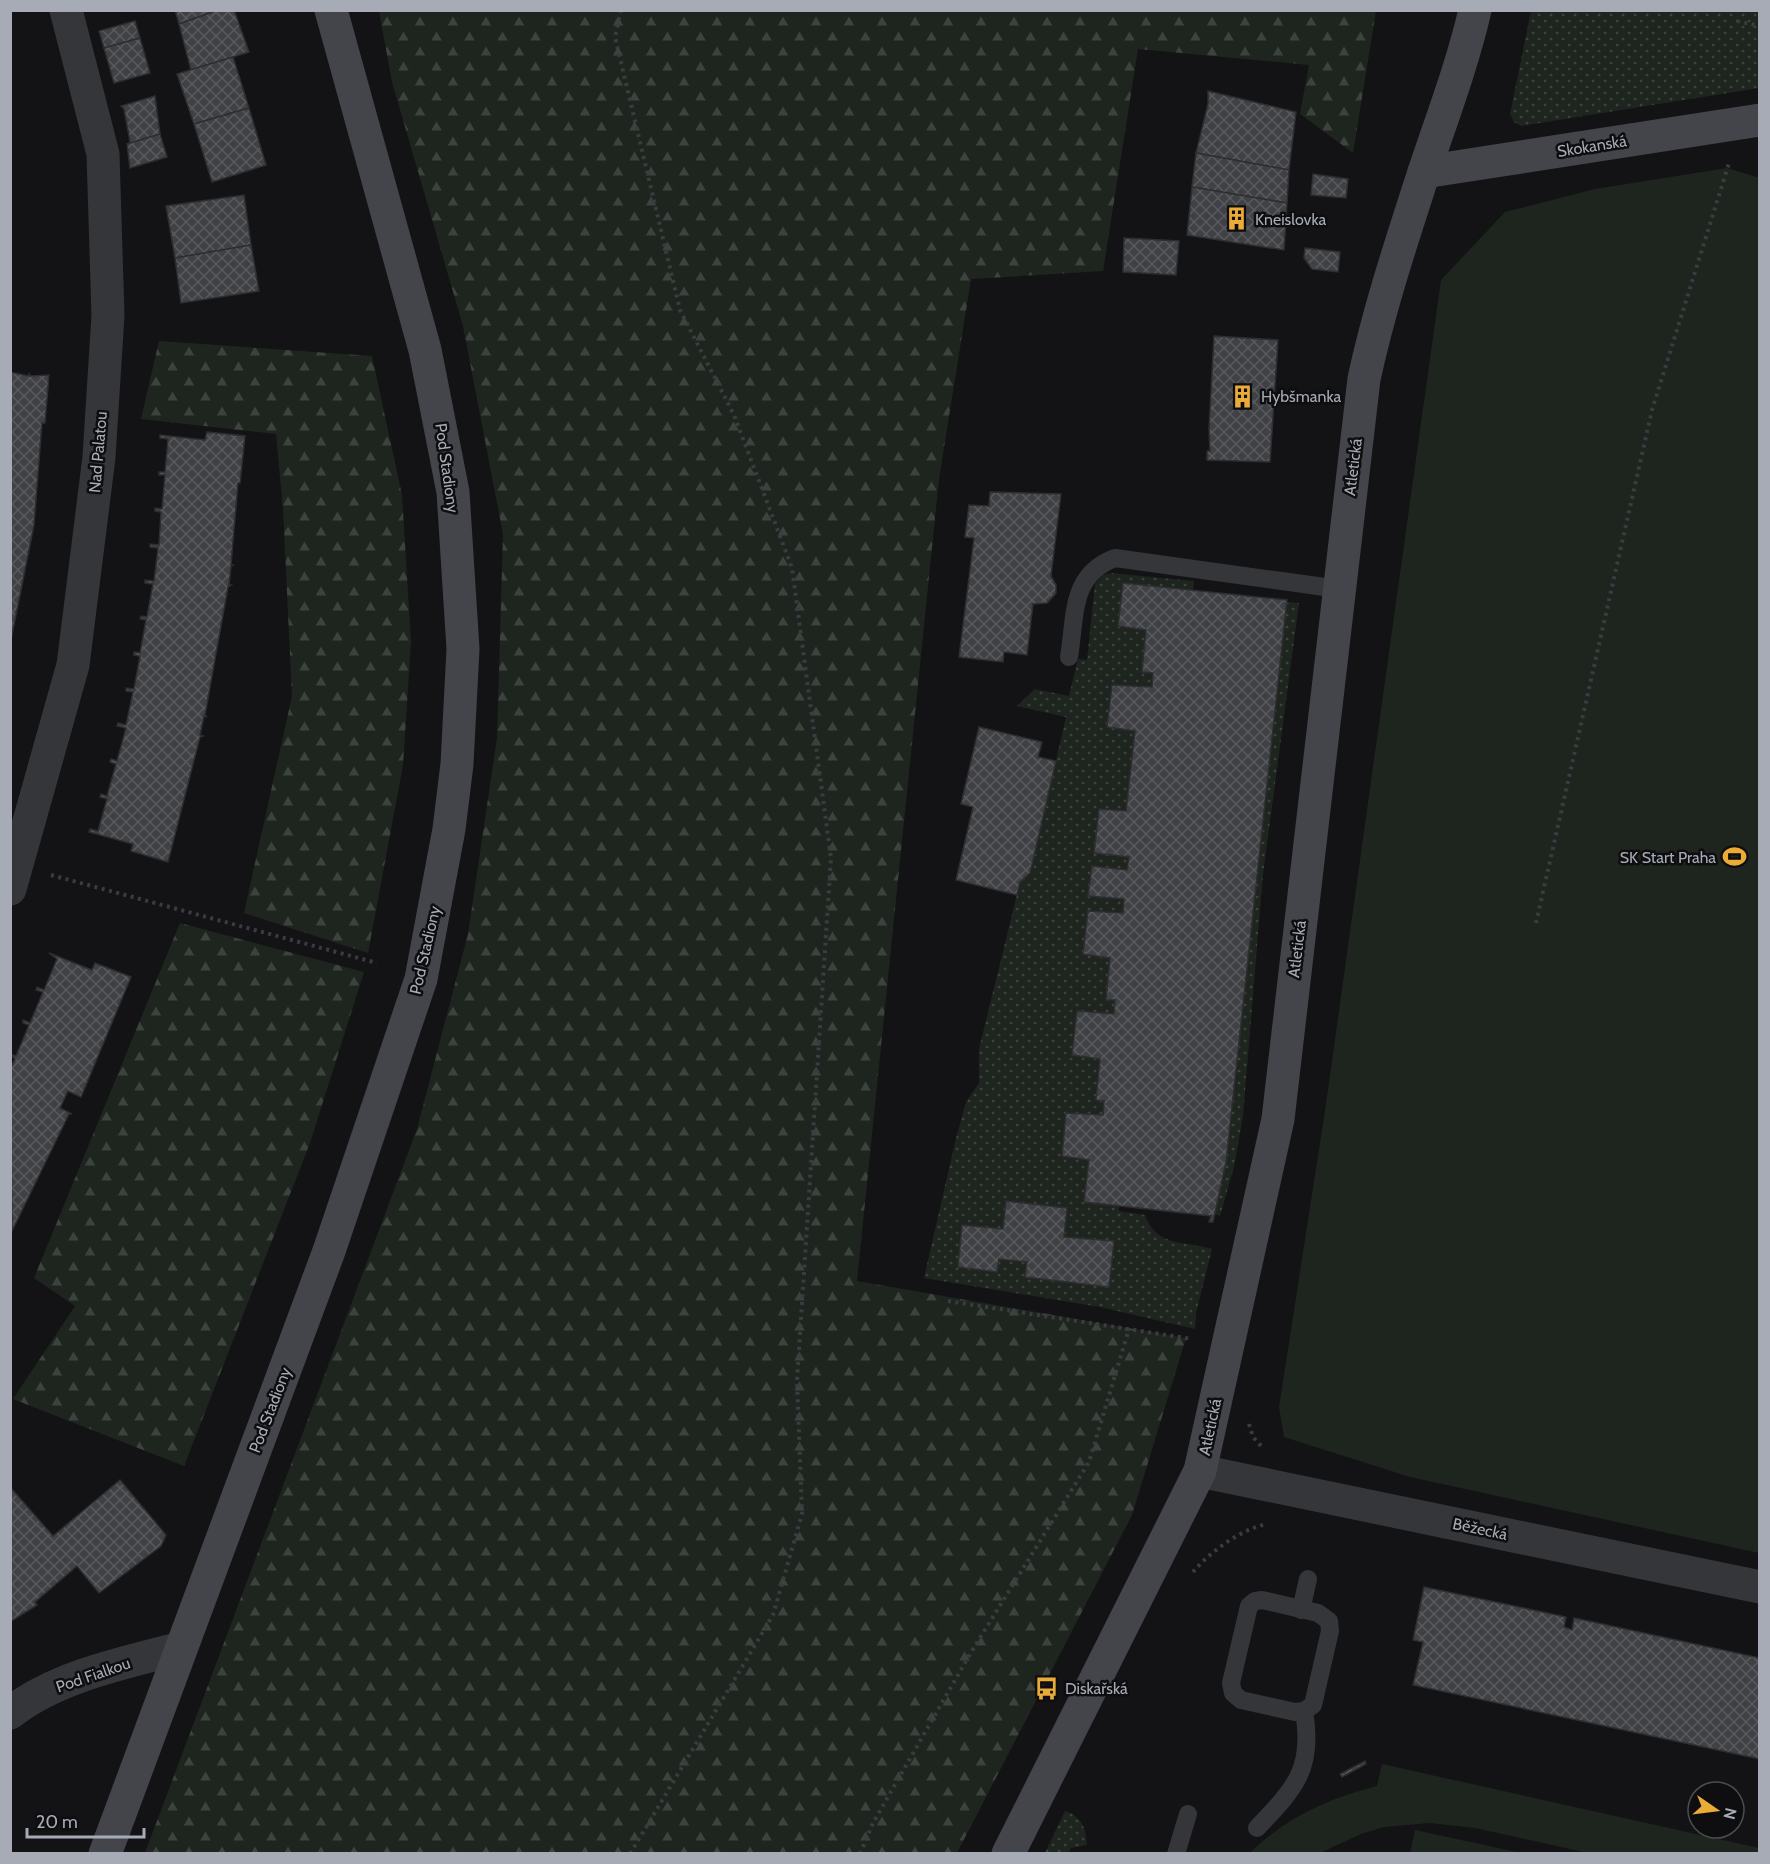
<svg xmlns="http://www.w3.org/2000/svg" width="1770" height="1864" font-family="Cabin,sans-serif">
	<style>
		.grass { fill: url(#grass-dots); fill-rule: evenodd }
		.forest { fill: url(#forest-firs) }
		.park { fill: #1e251f }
		.building { fill: url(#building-cross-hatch); stroke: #2e2e31; stroke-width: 1.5 }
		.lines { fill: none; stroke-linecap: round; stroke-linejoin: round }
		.path { stroke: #3b3c41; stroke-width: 4; stroke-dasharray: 3 4.5; stroke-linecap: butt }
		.lane { stroke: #35363a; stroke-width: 18 }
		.street { stroke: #35363a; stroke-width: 33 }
		.secondary { stroke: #43454a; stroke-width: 33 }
		.labels { text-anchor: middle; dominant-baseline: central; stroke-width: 5; stroke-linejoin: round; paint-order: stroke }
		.street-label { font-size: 16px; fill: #a6abb5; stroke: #0e0e10 }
		.poi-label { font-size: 16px; fill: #a6abb5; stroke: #0e0e10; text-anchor: start }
	</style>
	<defs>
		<pattern id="grass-dots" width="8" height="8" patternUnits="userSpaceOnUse" patternTransform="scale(1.5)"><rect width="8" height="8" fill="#1e251f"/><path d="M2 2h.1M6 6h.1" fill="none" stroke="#3c423d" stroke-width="1.8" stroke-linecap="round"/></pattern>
		<pattern id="forest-firs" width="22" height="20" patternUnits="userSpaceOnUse" patternTransform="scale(1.5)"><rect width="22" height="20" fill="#1e251f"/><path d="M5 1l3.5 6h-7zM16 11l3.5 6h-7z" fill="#3c423d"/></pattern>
		<pattern id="building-cross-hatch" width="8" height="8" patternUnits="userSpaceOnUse" patternTransform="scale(1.5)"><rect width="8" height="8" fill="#404145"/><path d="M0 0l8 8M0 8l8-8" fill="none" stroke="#595a5e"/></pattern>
	</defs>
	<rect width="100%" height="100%" fill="#131315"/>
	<g class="grass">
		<path d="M1531 11H1759V88L1521 126 1514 122 1510 114Z"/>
		<path d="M1111 573 1194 581 1193 590 1123 583 1118 626 1146 630 1142 672 1153 673 1152 687 1111 685 1107 727 1135 731 1126 811 1099 809 1094 852 1129 857 1127 870 1092 866 1089 896 1124 899 1123 913 1088 911 1083 953 1110 958 1106 999 1115 1000 1114 1014 1091 1057 1100 1059 1096 1100 1104 1101 1103 1115 1067 1113 1062 1155 1089 1160 1085 1202 1119 1205V1211L1145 1215C1155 1247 1186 1241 1212 1249L1196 1313 1195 1329 1100 1307 924 1278 956 1138 966 1102 979 1083V1049L1020 882 1030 873 1066 717 1017 706 1035 689 1069 696 1078 659 1087 660 1095 584 1103 575ZM1006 1201 1067 1208 1064 1237 1114 1241 1109 1287 1025 1277 1027 1262 999 1259 997 1272 958 1267 962 1225 1003 1229Z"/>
		<path d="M1286 602 1299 603 1263 874 1243 1116 1234 1167 1220 1216 1215 1214 1226 1162Z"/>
		<path d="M1065 1811C1082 1816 1086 1829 1087 1845L1071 1848 1068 1853H1045Z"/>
	</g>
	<g class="forest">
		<path d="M379 11H1376L1353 153 1300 114 1309 65 1138 49 1103 271 971 279 939 479 857 1281 1186 1338 1132 1515 957 1853H145L417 1129 468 934 497 738 503 534 463 326 392 82Z"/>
		<path d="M159 341 372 356 402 495 411 642 403 765 368 953 244 913 292 696 283 509 276 434 141 419Z"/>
		<path d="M180 923 364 972 310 1143 184 1466 13 1399 75 1306 34 1278Z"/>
	</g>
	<g class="park">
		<path d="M1727 168 1760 178 1759 1553 1410 1477 1284 1437 1279 1407 1325 1111 1441 280 1505 212 1595 189Z"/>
		<path d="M1382 1764 1759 1848V1853H1588L1475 1828 1430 1823 1384 1827 1361 1834 1320 1853H1250C1285 1818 1329 1798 1377 1786Z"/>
		<path d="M1415 1830 1521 1853H1410Z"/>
	</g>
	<g class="building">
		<path d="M175 10H218L179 24Z"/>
		<path d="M218 10H234L249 52 191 70 179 24Z"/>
		<path d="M135 21 140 38 104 48 99 31Z"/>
		<path d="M140 38 150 73 114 83 104 48Z"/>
		<path d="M233 57 249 108 194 124 177 74Z"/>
		<path d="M1208 91 1296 112 1289 170 1196 153 1208 104Z"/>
		<path d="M155 96 160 134 127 144 130 142 124 109 121 106Z"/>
		<path d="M249 108 266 165 212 182 194 124Z"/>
		<path d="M160 134 167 157 130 168 127 144Z"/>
		<path d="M1196 153 1289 170 1287 203 1192 187Z"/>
		<path d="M1313 174 1348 179 1346 198 1311 195Z"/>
		<path d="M1192 187 1287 203 1284 250 1187 235Z"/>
		<path d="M244 195 251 245 175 258 166 206Z"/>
		<path d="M1124 238 1179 241 1176 275 1123 272Z"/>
		<path d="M251 245 259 291 181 303 175 258Z"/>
		<path d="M1305 248 1340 252 1338 272 1312 269 1304 258Z"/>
		<path d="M1214 336 1278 340 1270 462 1207 460V451H1210L1209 429Z"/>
		<path d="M10 372 29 376V373L30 376 49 375 45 423H42L34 525 10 645Z"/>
		<path d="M207 432 245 436 240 483H238L231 565H234L231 566 229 585H231L228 587 205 715 207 717 204 716 200 735 203 736 200 737 168 862 131 851 133 844 89 832 90 829 98 831 107 799 100 797 101 794 107 796 116 764 110 762 111 759 117 761 126 728 117 726 118 723 126 725 133 692 126 691V688L134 689 140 656 134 655V652L140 653 146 620 140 619 141 616 147 617 153 584 145 583V580L154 581 158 548 150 547V544L159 545 161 512 155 511V508L162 509 165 475H159V472H165L168 439 160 438V435L205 440Z"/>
		<path d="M990 492 1061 494 1051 576 1056 585V593L1047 603 1033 604 1027 655 1004 652 1003 662 959 657 974 538 965 537 969 505 989 506Z"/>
		<path d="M1123 583 1287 600 1226 1162 1213 1222H1209L1211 1216 1084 1202 1089 1160 1062 1156 1066 1113 1103 1115 1104 1101 1096 1100 1100 1059 1072 1055 1077 1011 1114 1014 1115 1000H1106L1110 958 1083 954 1088 911 1123 913 1124 899 1088 896 1092 866 1127 870 1129 857 1094 853 1099 809 1126 811 1135 731 1107 727 1112 685 1152 687 1153 673 1142 672 1146 630 1118 626Z"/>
		<path d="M979 727 1042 742 1038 757 1056 761 1030 873 1020 882 1017 895 956 880 973 807 961 804Z"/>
		<path d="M49 953 92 970 95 963 131 977 81 1097 68 1091 60 1108 72 1114H69L12 1231 10 1069 15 1059 10 1054 16 1056 29 1025 23 1023V1020L30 1023 43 992 36 990 37 987 44 990 57 959Z"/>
		<path d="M1006 1201 1067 1208 1064 1237 1114 1241 1109 1287 1025 1277 1027 1262 999 1259 997 1272 958 1267 962 1225 1003 1229Z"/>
		<path d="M120 1480 166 1535 161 1546 99 1593 77 1566 35 1602 37 1605 10 1622V1487L53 1536Z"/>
		<path d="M1424 1587 1566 1617 1564 1627 1572 1630 1574 1618 1760 1658V1759L1413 1685 1423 1642 1413 1640Z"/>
		<path d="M1365 1761 1366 1764 1342 1777 1340 1774Z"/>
	</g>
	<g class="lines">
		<g class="path">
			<path d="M621 10 615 37 680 310 734 415 792 568 831 858 797 1380 802 1514 773 1615 630 1854"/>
			<path d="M1737 21 1760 26"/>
			<path d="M51 875 377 963"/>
			<path d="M1536 923 1652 410 1729 163"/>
			<path d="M948 1301 1192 1339"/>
			<path d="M1249 1424 1253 1437 1261 1446"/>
			<path d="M1193 1572C1212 1550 1239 1531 1266 1524"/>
			<path d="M860 1854 873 1823 970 1654 1089 1462 1129 1329"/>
		</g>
		<g class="lane">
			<path d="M1069 657C1076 615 1070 575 1115 558L1339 589"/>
			<path d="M1262 1600 1318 1613 1329 1621 1330 1631 1313 1705 1304 1711 1295 1712 1241 1700 1233 1693 1231 1683 1249 1606 1255 1601Z"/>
			<path d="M1301 1610 1308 1579"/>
			<path d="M1257 1828C1295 1788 1314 1769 1304 1711"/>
			<path d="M1176 1854 1188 1814"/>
		</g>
		<g class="street">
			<path d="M10 889 73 665 99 457 108 315 103 154 66 10"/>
			<path d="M1200 1471 1760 1587"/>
			<path d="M10 1713C57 1676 124 1663 181 1648"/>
		</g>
		<g class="secondary">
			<path d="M1424 172 1760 120"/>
			<path d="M105 1854 329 1251 421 979 449 829 457 764 463 649 453 492 425 350 331 10"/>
			<path d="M1008 1854 1200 1471 1278 1119 1364 379C1379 309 1402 240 1424 172 1442 118 1462 66 1475 10"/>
		</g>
	</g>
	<defs>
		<symbol id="building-bare" viewBox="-9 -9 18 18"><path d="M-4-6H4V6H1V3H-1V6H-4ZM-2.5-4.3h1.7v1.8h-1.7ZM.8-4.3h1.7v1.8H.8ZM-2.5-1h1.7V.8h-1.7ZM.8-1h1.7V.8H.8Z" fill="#eaab37" stroke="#0e0e10" stroke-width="2.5" paint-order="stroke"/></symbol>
		<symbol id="stadium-bare" viewBox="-9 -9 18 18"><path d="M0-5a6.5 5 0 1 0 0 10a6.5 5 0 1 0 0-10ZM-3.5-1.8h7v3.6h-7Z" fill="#eaab37" stroke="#0e0e10" stroke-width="2.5" paint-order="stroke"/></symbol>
		<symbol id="bus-bare" viewBox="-9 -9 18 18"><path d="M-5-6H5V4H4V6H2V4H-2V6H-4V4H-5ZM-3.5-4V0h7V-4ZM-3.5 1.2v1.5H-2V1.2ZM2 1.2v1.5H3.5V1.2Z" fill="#eaab37" stroke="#0e0e10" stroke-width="2.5" paint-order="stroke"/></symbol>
	</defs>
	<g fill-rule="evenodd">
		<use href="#building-bare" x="1220" y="202" width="33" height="33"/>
		<use href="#building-bare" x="1226" y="380" width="33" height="33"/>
		<use href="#stadium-bare" x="1718" y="840" width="33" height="33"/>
		<use href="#bus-bare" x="1030" y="1672" width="33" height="33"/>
	</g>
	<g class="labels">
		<g class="street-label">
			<text transform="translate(1592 146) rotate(-9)">Skokanská</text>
			<text transform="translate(98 452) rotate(-85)">Nad Palatou</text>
			<text transform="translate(1353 467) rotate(-83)">Atletická</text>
			<text transform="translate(447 468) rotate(82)">Pod Stadiony</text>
			<text transform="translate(1297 949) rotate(-83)">Atletická</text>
			<text transform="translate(425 950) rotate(-77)">Pod Stadiony</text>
			<text transform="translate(270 1410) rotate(-69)">Pod Stadiony</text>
			<text transform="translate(1210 1427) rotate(-78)">Atletická</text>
			<text transform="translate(1480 1529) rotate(12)">Běžecká</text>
			<text transform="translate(93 1675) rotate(-19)">Pod Fialkou</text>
		</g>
		<g class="poi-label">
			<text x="1255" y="219">Kneislovka</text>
			<text x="1261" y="396">Hybšmanka</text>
			<text x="1716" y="857" text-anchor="end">SK Start Praha</text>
			<text x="1065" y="1688">Diskařská</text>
		</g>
	</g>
	<rect width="1770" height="1864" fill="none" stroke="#a6abb5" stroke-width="24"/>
	<g transform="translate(1716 1810) rotate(104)"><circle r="28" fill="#0e0e10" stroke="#4b4d52" stroke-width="1.5"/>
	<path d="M0-4.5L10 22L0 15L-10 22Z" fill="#eaab37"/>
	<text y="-9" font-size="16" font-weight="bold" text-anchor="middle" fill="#a6abb5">N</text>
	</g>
	<path d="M27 1828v9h117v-9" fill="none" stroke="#a6abb5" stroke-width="3"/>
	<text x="36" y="1828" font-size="18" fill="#a6abb5" stroke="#0e0e10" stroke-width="4.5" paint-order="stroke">20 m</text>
</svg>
